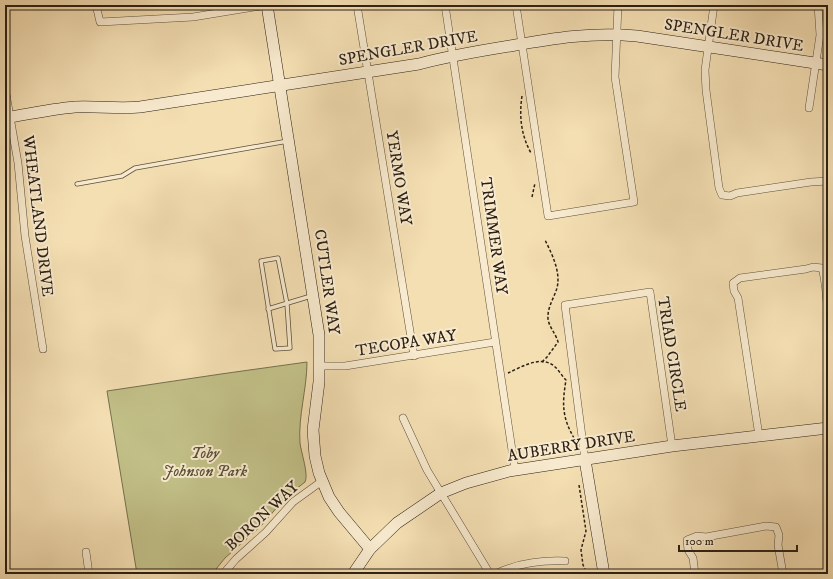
<svg xmlns="http://www.w3.org/2000/svg" width="833" height="579" font-family="'IM FELL DW Pica',serif">
	<style>
		.green { fill: #c2c088; stroke: #76704e }
		.lines { fill: none; stroke-linecap: round; stroke-linejoin: round }
		.lane-casing { stroke: #5d503c; stroke-width: 5 }
		.street-casing { stroke: #5d503c; stroke-width: 8 }
		.secondary-casing { stroke: #2b2015; stroke-width: 12 }
		.path { stroke: #2b2015; stroke-width: 1.5; stroke-dasharray: 3 2; stroke-linecap: butt }
		.lane { stroke: #f8eace; stroke-width: 3.5 }
		.street { stroke: #f8eace; stroke-width: 7 }
		.secondary { stroke: #f8eace; stroke-width: 11 }
		.labels { text-anchor: middle; dominant-baseline: central; stroke-width: 4; stroke-linejoin: round; paint-order: stroke }
		.street-label { font-size: 16px; fill: #2b2015; stroke: #f8eace }
		.park-label { font-size: 16px; font-style: italic; fill: #585038; stroke: #f8eace }
	</style>
	<rect width="100%" height="100%" fill="#f4dfb3"/>
	<filter id="stains"><feTurbulence type="fractalNoise" baseFrequency=".005" numOctaves="4"/><feColorMatrix values="0 0 0 0 .2 0 0 0 0 .09 0 0 0 0 .02 0 0 0 .5 -.17"/></filter>
	<radialGradient id="worn" r=".72"><stop offset=".6" stop-color="#630" stop-opacity="0"/><stop offset="1" stop-color="#630" stop-opacity=".3"/></radialGradient>
	<path class="green" d="M307 362C307 389 298 416 300 443 301 452 309 475 305 482L286 497 261 526 225 558 212 574H137L107 391 221 374Z"/>
	<g class="lines">
		<defs>
			<g id="lane">
				<path d="M77 184 122 176 135 168 288 141"/>
				<path d="M278 258 287 304 290 348 275 349 261 261Z"/>
				<path d="M268 309 311 296"/>
			</g>
			<g id="street">
				<path d="M96 5 100 22 193 17 267 5"/>
				<path d="M357 5 414 356"/>
				<path d="M445 5 515 470"/>
				<path d="M516 5 548 216 634 202 615 77 618 5"/>
				<path d="M714 5 705 70 706 90 719 188 722 195 730 196 737 193 811 182 828 181"/>
				<path d="M5 88 18 163 25 236 43 349"/>
				<path d="M809 108 820 35 818 5"/>
				<path d="M320 366H345L495 342"/>
				<path d="M403 418 427 470 490 574"/>
				<path d="M759 436 738 298 734 291 733 283 740 278 806 269 813 267 822 268C826 281 826 297 828 311"/>
				<path d="M585 460 565 305 650 292 672 446"/>
				<path d="M86 552 89 574"/>
				<path d="M223 574 236 559 266 532 293 502 322 481"/>
				<path d="M495 574C518 563 540 560 565 561"/>
				<path d="M695 574 693 558 688 550 687 540 697 536 706 537 766 526 776 527 779 535 778 545 783 574"/>
			</g>
			<g id="secondary">
				<path d="M267 5 319 335V382L313 430 315 456 319 473 329 497 339 512 370 549"/>
				<path d="M5 118C28 114 52 109 75 107 97 106 118 109 140 107L419 64C449 56 479 51 510 46 555 38 591 32 637 36L828 65"/>
				<path d="M585 460 604 574"/>
				<path d="M353 574 370 549 397 523 441 493 466 483 509 471 672 446 828 428"/>
			</g>
		</defs>
		<use href="#lane" class="lane-casing"/>
		<use href="#street" class="street-casing"/>
		<use href="#secondary" class="secondary-casing"/>
		<g class="path">
			<path d="M522 96C519 116 521 135 531 153"/>
			<path d="M532 197 535 183"/>
			<path d="M542 362 547 357 558 342C556 334 549 327 548 319 547 308 554 298 557 288 561 272 552 254 545 240"/>
			<path d="M508 373C521 367 541 355 554 366 558 369 562 376 566 380 562 404 562 417 574 438"/>
			<path d="M579 485 586 531 581 550 583 565 587 574"/>
		</g>
		<use href="#lane" class="lane"/>
		<use href="#street" class="street"/>
		<use href="#secondary" class="secondary"/>
	</g>
	<g class="labels">
		<g class="street-label">
			<text transform="translate(734 35) rotate(9)">SPENGLER DRIVE</text>
			<text transform="translate(408 48) rotate(-10)">SPENGLER DRIVE</text>
			<text transform="translate(399 178) rotate(81)">YERMO WAY</text>
			<text transform="translate(38 216) rotate(83)">WHEATLAND DRIVE</text>
			<text transform="translate(494 236) rotate(82)">TRIMMER WAY</text>
			<text transform="translate(327 282) rotate(82)">CUTLER WAY</text>
			<text transform="translate(406 343) rotate(-9)">TECOPA WAY</text>
			<text transform="translate(672 354) rotate(81)">TRIAD CIRCLE</text>
			<text transform="translate(571 446) rotate(-9)">AUBERRY DRIVE</text>
			<text transform="translate(262 516) rotate(-43)">BORON WAY</text>
		</g>
		<g class="park-label">
			<text x="205" y="453">Toby<tspan x="205" dy="18">Johnson Park</tspan></text>
		</g>
	</g>
	<rect width="833" height="579" fill="none" stroke="#f4dfb3" stroke-width="20"/>
	<rect x="6" y="6" width="821" height="567" fill="none" stroke="#2b2015" stroke-width="2"/>
	<rect x="10" y="10" width="813" height="559" fill="none" stroke="#2b2015"/>
	<path d="M679 545v6h118v-6" fill="none" stroke="#2b2015" stroke-width="2"/>
	<text x="685" y="545" font-size="12" fill="#2b2015" stroke="#f8eace" stroke-width="3" paint-order="stroke">100 m</text>
	<rect width="100%" height="100%" filter="url(#stains)"/>
	<rect width="100%" height="100%" fill="url(#worn)"/>
</svg>
